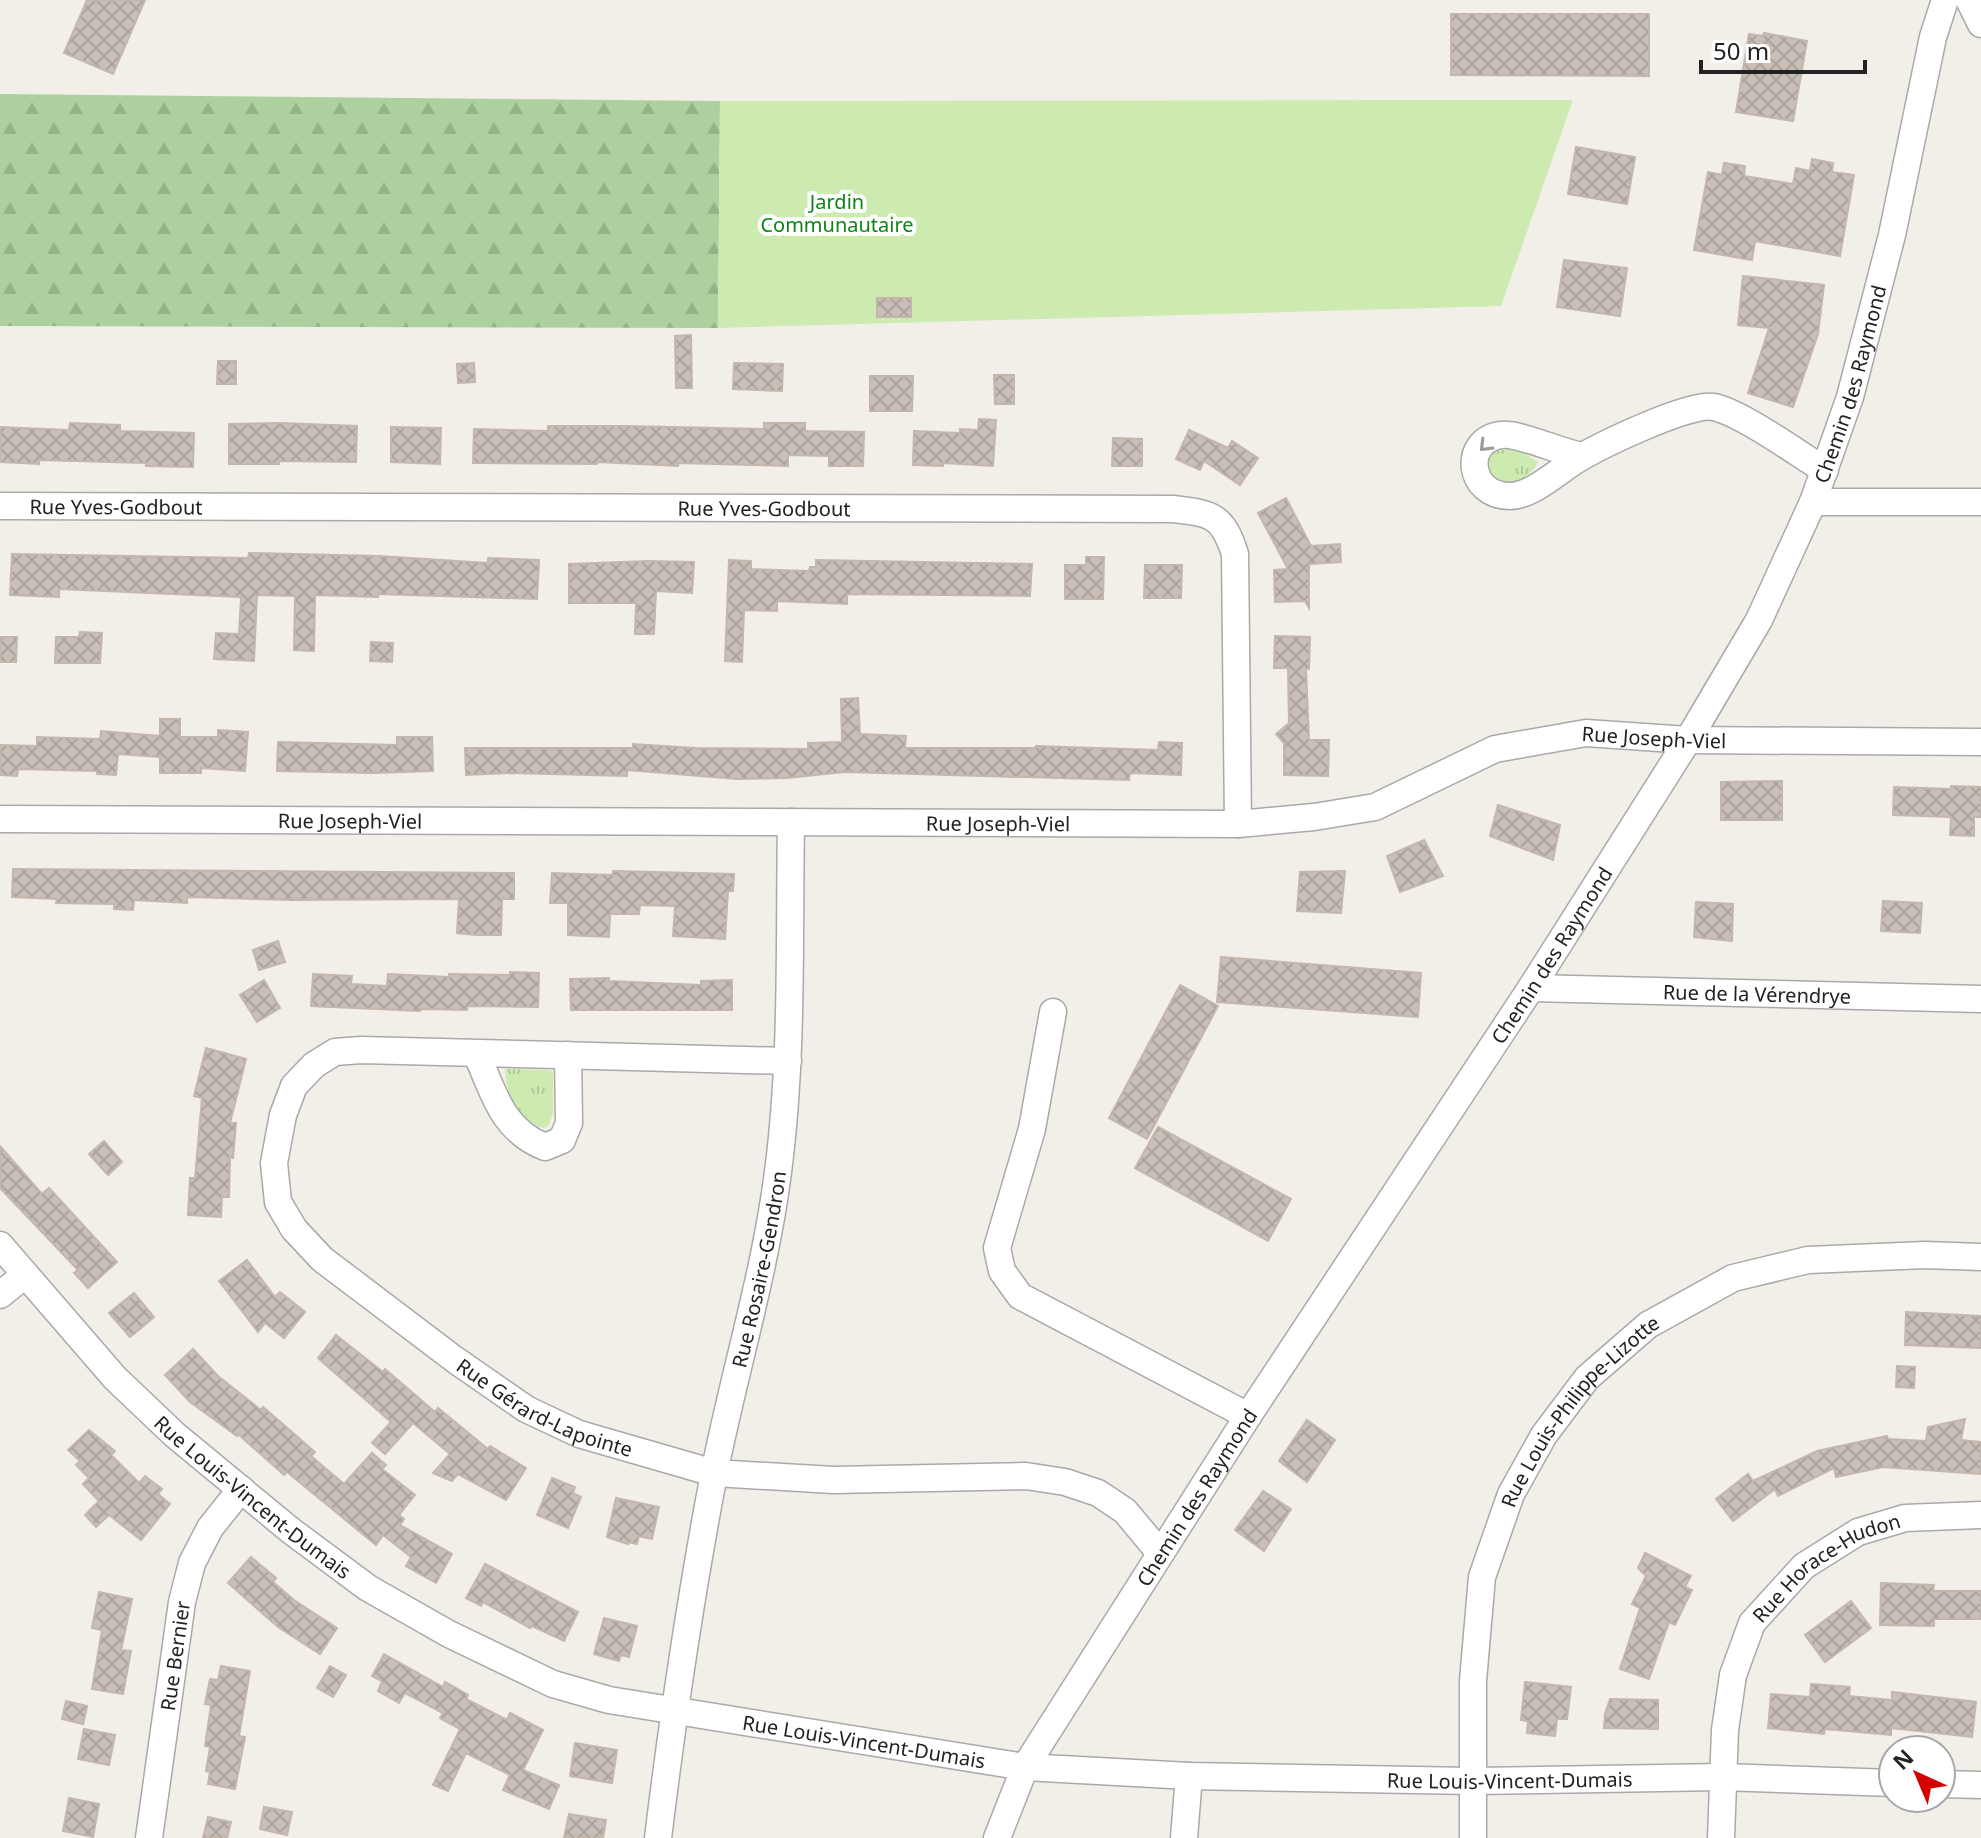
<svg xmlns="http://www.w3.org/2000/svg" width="1981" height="1838" font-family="'Noto Sans',sans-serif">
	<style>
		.grass { fill: url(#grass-tufts) }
		.forest { fill: url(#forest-firs) }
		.garden { fill: #cdebb0 }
		.building { fill: url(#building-cross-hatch); stroke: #c4b6ab; stroke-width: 2 }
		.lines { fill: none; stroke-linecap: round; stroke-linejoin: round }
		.minor-casing { stroke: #a9a9a9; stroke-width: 29 }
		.minor { stroke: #fff; stroke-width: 26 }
		.oneway { stroke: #9c9c9c }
		.labels { text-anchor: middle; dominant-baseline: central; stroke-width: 8; stroke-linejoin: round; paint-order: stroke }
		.park-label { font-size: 20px; fill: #0c8416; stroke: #fff }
		.street-label { font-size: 20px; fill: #222; stroke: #fff }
	</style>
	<defs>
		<pattern id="grass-tufts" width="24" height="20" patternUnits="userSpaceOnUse" patternTransform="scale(2)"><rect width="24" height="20" fill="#cdebb0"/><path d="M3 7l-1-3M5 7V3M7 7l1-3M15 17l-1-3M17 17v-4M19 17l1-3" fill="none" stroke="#b0c997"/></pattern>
		<pattern id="forest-firs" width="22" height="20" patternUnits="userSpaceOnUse" patternTransform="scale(2)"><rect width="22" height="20" fill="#add19e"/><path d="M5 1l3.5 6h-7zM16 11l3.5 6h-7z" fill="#95b388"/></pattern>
		<pattern id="building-cross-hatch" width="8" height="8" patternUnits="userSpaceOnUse" patternTransform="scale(2)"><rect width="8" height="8" fill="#c7bfb8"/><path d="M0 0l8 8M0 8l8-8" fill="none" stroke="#aba49e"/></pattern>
	</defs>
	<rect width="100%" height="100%" fill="#f2efe9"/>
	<g class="grass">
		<path d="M1508 449 1519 450 1538 462C1528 482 1511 485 1491 482L1486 458 1490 452Z"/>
		<path d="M505 1069 549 1070 553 1072V1113L549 1125 544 1128C517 1121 506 1095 505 1069Z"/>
	</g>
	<path class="forest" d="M0 94 720 101 718 328 0 326Z"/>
	<path class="garden" d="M1573 100 1501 306 718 328 720 101Z"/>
	<g class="building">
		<path d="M87 0H145L113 74 64 53Z"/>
		<path d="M1451 14H1649V76L1451 75Z"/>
		<path d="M1764 33 1807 41 1793 121 1736 112 1749 34 1763 36Z"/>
		<path d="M1576 147 1635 157 1627 204 1568 194Z"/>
		<path d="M1812 159 1833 163 1832 172 1854 175 1840 256 1755 241 1752 260 1694 250 1708 172 1722 175 1724 163 1745 166 1744 176 1793 184 1796 168 1810 171Z"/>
		<path d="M1564 260 1627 268 1620 316 1557 307Z"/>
		<path d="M1743 276 1824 285 1818 334 1793 407 1748 393 1769 328 1738 325Z"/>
		<rect x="877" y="298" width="34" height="19"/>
		<path d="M691 335 692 388H676L675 336Z"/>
		<path d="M218 361H236V384H217Z"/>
		<path d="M474 363 475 382 458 383 457 364Z"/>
		<path d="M734 363 783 364 782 391 733 389Z"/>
		<path d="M994 375H1014V404H995Z"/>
		<path d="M870 376H913L912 411H870Z"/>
		<path d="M979 419 996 420 993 466 943 463V466L913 465 914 431 960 433V429L978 430Z"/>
		<path d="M70 423 120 425V431L194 433 193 467 146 466V463L39 460V464L0 462V427L69 430Z"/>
		<path d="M279 423 357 426 356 462 279 461V464H229V424Z"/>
		<path d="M764 423H805V431L864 432 863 466H829V456L788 455V466L678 463V466L597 462V464L473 463 474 429 548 431V426H627L764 429Z"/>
		<path d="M391 427 441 428 440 464 391 462Z"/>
		<path d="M1189 430 1228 448 1232 441 1258 458 1240 485 1204 461 1200 470 1176 459Z"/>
		<path d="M1113 438 1142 439V466H1112Z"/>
		<path d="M1286 498 1311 546 1340 544 1341 562 1309 564V608L1305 601 1275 602 1274 570 1288 569 1258 513Z"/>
		<path d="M249 553 379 556 488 563V558L539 560 537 599 378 594V597L315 595 314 651 294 650 295 596 257 595 254 661 214 659 216 633 239 634 241 597 59 589V597L10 595 12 554 248 558Z"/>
		<path d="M1086 557H1104L1103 599H1065V565H1086Z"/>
		<path d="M729 560 751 561V569L809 571 810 567H816V560L1032 564 1030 596 847 594V604L777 601V611L744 610 742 662 725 661Z"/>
		<path d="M648 561 694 562 692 593 656 591 654 634H635L636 603H569V564Z"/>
		<path d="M1145 565H1182L1181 598H1144Z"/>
		<path d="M80 632 102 633 100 663H55L56 637H79Z"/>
		<path d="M1275 636 1310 637 1309 669H1306L1309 740H1329L1328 776 1284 775V743L1276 734 1289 723 1288 668H1274Z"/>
		<path d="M0 637H17L16 662H0Z"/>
		<path d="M371 642 393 643 392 662 370 661Z"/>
		<path d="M858 698 860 734 906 736 905 748H1035L1036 746 1158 750 1159 742 1182 743 1181 775 1130 773 1129 780 844 772 787 778 737 779 627 770V776L511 773 466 775 465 748H633V744L696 748 808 749V743L842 742 841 699Z"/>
		<path d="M160 719H180V737H218V730L248 732 245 771 201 768V773H160V757L118 754 116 775 97 774V771L18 769 17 776 0 775V745L37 746V737L100 739 101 731 160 736Z"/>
		<path d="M397 737H432L433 771 373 773 277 771 278 742 397 745Z"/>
		<path d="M1782 781V820H1721V782Z"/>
		<path d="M1951 786 1981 787V817H1974V836L1950 835 1951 817 1893 815 1894 787 1951 789Z"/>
		<path d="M1498 805 1560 825 1553 860 1490 836Z"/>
		<path d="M1424 840 1443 876 1400 892 1387 856Z"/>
		<path d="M13 869 514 873V899H502L501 935H476L457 933 459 899 291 900 187 897V903L134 900 133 910 114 909V904L56 903 57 899 12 897Z"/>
		<path d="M613 871 734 874 733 891H728L725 939 673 936 675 906 640 905 639 914H610L609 937 568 935V903H550L552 873 613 875Z"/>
		<path d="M1345 871 1341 913 1297 911 1300 872Z"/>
		<path d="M1883 901 1922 903 1920 933 1881 931Z"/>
		<path d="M1696 902 1733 904 1732 941 1694 937Z"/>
		<path d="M278 941 285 962 259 970 253 950Z"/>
		<path d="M1221 957 1421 973 1418 1017 1217 1002Z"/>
		<path d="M510 972 539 973 538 1007 467 1006V1010L420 1009V1011L311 1006 313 974 352 976 351 984 387 986 388 974 449 977V974L510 975Z"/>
		<path d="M609 978V981L701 985V981L732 980V1010H571L570 979Z"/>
		<path d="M264 980 280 1008 257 1022 240 995Z"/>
		<path d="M1180 985 1218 1006 1147 1139 1109 1118Z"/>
		<path d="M206 1048 246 1059 230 1123H236L233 1158 230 1157 229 1197H222L221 1217 188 1215 190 1178H195L202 1098 194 1096Z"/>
		<path d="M1158 1127 1291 1199 1268 1241 1135 1168Z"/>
		<path d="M104 1141 122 1162 108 1175 89 1154Z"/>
		<path d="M0 1146 42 1194 49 1188 117 1262 88 1288 74 1273 78 1270 0 1188Z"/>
		<path d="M247 1260 275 1297 280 1292 305 1312 284 1338 265 1323 258 1332 219 1281Z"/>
		<path d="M134 1293 154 1317 130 1337 109 1313Z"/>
		<path d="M1906 1312 1981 1316V1348L1905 1345Z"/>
		<path d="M336 1335 383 1372 385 1369 435 1412 438 1408 488 1449 490 1446 526 1468 506 1500 458 1474 452 1481 433 1473 450 1454 413 1423 385 1454 372 1443 391 1422 318 1358Z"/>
		<path d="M193 1349 218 1376 261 1410 263 1407 315 1452 311 1456 344 1484 372 1453 386 1465 382 1469 415 1495 399 1515 404 1519 400 1525 452 1554 436 1583 406 1566 411 1557 383 1535 376 1545 287 1472 284 1475 238 1434 237 1436 190 1402 165 1375Z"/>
		<path d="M1897 1366 1915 1367 1914 1388 1896 1387Z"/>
		<path d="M1965 1419 1961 1440 1981 1442V1474L1883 1467 1836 1477 1834 1468 1778 1496 1775 1489 1733 1521 1716 1499 1748 1474 1753 1481 1817 1451 1887 1436 1888 1439 1926 1441 1928 1427Z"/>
		<path d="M1307 1420 1335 1440 1307 1482 1279 1461Z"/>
		<path d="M89 1430 115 1451 111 1455 139 1483 145 1476 162 1489 158 1494 170 1504 141 1540 109 1515 96 1527 85 1515 99 1501 83 1484 89 1478 76 1465 80 1461 68 1450Z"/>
		<path d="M552 1478 575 1487 573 1493 581 1497 568 1528 537 1515Z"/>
		<path d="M1263 1491 1291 1509 1264 1551 1235 1530Z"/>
		<path d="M616 1498 659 1507 652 1539 639 1536 637 1544 628 1542V1544L607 1537Z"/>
		<path d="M1645 1553 1691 1576 1685 1587 1692 1590 1675 1625 1669 1622 1649 1679 1620 1669 1640 1608 1632 1604 1646 1576 1638 1568Z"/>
		<path d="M251 1557 276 1578 273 1582 294 1600 337 1628 320 1654 278 1627 228 1583Z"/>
		<path d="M485 1564 578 1612 564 1641 532 1626 530 1628 483 1602 481 1606 466 1598Z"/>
		<path d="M1881 1583 1934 1585 1933 1591H1981V1619H1934V1626L1880 1625Z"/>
		<path d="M99 1592 132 1599 121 1650 131 1651 123 1694 92 1689 102 1630 92 1628Z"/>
		<path d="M1851 1601 1871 1628 1825 1662 1805 1635Z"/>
		<path d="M604 1618 637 1626 629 1657 621 1655 619 1661 594 1654Z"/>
		<path d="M384 1654 443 1687 445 1682 468 1695 466 1699 507 1720 510 1713 543 1730 523 1770 559 1785 549 1809 503 1790 510 1775 466 1753 448 1791 433 1785 460 1729 440 1718 443 1713 405 1693 399 1703 378 1691 382 1681 372 1676Z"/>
		<path d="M221 1666 250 1671 239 1736 245 1737 235 1789 208 1784 210 1772 206 1771 210 1747 205 1746 211 1705 205 1704 210 1679 218 1680Z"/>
		<path d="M330 1666 346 1675 333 1697 317 1688Z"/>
		<path d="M1525 1682 1571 1687 1567 1719H1557L1555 1736 1527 1733 1528 1721 1521 1720Z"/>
		<path d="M1811 1684 1850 1687 1849 1696 1892 1700V1692L1976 1702 1972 1737 1891 1728V1735L1825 1729 1824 1734 1768 1728 1771 1694 1810 1697Z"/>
		<path d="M1610 1699 1658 1700V1729L1604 1728 1605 1714Z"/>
		<path d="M66 1701 87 1706 83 1724 62 1719Z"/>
		<path d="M84 1729 115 1735 109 1765 78 1759Z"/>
		<path d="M575 1743 617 1750 612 1783 570 1776Z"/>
		<path d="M69 1798 99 1804 93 1837 63 1831Z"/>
		<path d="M264 1807 292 1812 287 1835 260 1829Z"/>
		<path d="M569 1814 606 1820 603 1838H564Z"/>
		<path d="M208 1817 231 1822 227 1838H203Z"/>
	</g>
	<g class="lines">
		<defs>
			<g id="minor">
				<path d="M1969 0 1981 24"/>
				<path d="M1583 456C1561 453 1518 432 1501 435 1462 440 1467 496 1510 496 1531 496 1556 473 1573 462 1597 447 1689 402 1714 407 1742 413 1798 454 1825 470"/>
				<path d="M1813 502H1981"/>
				<path id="s1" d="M0 506 1173 509C1212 514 1222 514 1235 554L1238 824"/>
				<path id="s2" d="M0 819 1238 824 1314 817 1375 807 1495 749 1586 733 1688 740 1981 742"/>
				<path id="s3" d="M1531 988 1981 999"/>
				<path d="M1053 1012 1032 1129 997 1248 1002 1271 1020 1296 1248 1416"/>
				<path d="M477 1055C494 1093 502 1130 545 1147L562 1140 569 1123 568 1055"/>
				<path id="s4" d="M788 1061 361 1050 335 1052 314 1065 294 1086 283 1115 274 1163 278 1202 294 1229 322 1259 454 1359 526 1409 579 1434 714 1473 833 1480 1026 1476 1065 1482 1098 1493 1125 1511 1160 1553"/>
				<path id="s5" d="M0 1245 115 1378 175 1435 290 1530 368 1588 449 1634 553 1684 609 1700 1025 1767 1189 1776 1472 1781 1722 1777 1893 1783"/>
				<path d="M0 1295 25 1275"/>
				<path d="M1941 1784 1981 1785"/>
				<path id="s6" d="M149 1838 182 1602 192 1563 210 1528 241 1489"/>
				<path id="s7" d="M658 1838C673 1716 691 1594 714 1474 734 1373 765 1274 778 1172 793 1057 789 939 791 822"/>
				<path id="s8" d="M997 1838 1025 1767 1248 1416 1531 988 1688 740 1759 620 1813 502 1850 397 1892 235 1933 37 1945 0"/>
				<path d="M1184 1838 1189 1776"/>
				<path id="s9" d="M1473 1838V1681L1482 1577 1511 1494 1544 1435 1587 1378 1648 1325 1733 1278 1808 1260 1925 1255 1981 1257"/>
				<path id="s10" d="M1721 1838 1725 1730 1733 1675 1752 1623 1804 1566 1858 1532 1905 1518 1981 1515"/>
			</g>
		</defs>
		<use href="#minor" class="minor-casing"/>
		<use href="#minor" class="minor"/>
	</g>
	<defs><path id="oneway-chevron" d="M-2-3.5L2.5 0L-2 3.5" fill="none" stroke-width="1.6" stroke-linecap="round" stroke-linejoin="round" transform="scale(2)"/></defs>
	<use class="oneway" href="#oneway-chevron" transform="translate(1485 446) rotate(135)"/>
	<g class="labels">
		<g class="park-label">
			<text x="837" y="201">Jardin<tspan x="837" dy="23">Communautaire</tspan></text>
		</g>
		<g class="street-label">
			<text stroke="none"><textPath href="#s8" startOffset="1692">Chemin des Raymond</textPath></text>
			<text stroke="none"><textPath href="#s1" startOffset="116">Rue Yves-Godbout</textPath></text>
			<text stroke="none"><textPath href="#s1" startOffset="764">Rue Yves-Godbout</textPath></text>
			<text stroke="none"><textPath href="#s2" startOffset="1670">Rue Joseph-Viel</textPath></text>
			<text stroke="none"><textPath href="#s2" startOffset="350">Rue Joseph-Viel</textPath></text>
			<text stroke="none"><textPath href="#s2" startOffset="998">Rue Joseph-Viel</textPath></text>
			<text stroke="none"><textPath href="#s8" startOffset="1044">Chemin des Raymond</textPath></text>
			<text stroke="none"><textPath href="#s3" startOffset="226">Rue de la Vérendrye</textPath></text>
			<text stroke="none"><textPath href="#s7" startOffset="578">Rue Rosaire-Gendron</textPath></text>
			<text stroke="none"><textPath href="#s4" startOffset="968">Rue Gérard-Lapointe</textPath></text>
			<text stroke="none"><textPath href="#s9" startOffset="458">Rue Louis-Philippe-Lizotte</textPath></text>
			<text stroke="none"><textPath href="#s5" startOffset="358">Rue Louis-Vincent-Dumais</textPath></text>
			<text stroke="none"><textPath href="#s8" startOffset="396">Chemin des Raymond</textPath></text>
			<text stroke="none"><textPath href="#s10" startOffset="314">Rue Horace-Hudon</textPath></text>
			<text stroke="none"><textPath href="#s6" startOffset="184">Rue Bernier</textPath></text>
			<text stroke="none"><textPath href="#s5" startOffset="1030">Rue Louis-Vincent-Dumais</textPath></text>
			<text stroke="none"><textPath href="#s5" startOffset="1678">Rue Louis-Vincent-Dumais</textPath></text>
		</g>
	</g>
	<g transform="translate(1917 1774) rotate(316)"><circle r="38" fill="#ffffff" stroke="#a7a7a7" stroke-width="2"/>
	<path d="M0-6L14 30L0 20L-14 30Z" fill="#d40000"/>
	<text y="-12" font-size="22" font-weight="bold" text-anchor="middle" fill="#222222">N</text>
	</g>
	<path d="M1701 60v12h164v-12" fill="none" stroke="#222222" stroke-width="4"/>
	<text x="1713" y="60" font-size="24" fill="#222222" stroke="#ffffff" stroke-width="6" paint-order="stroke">50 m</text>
</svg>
